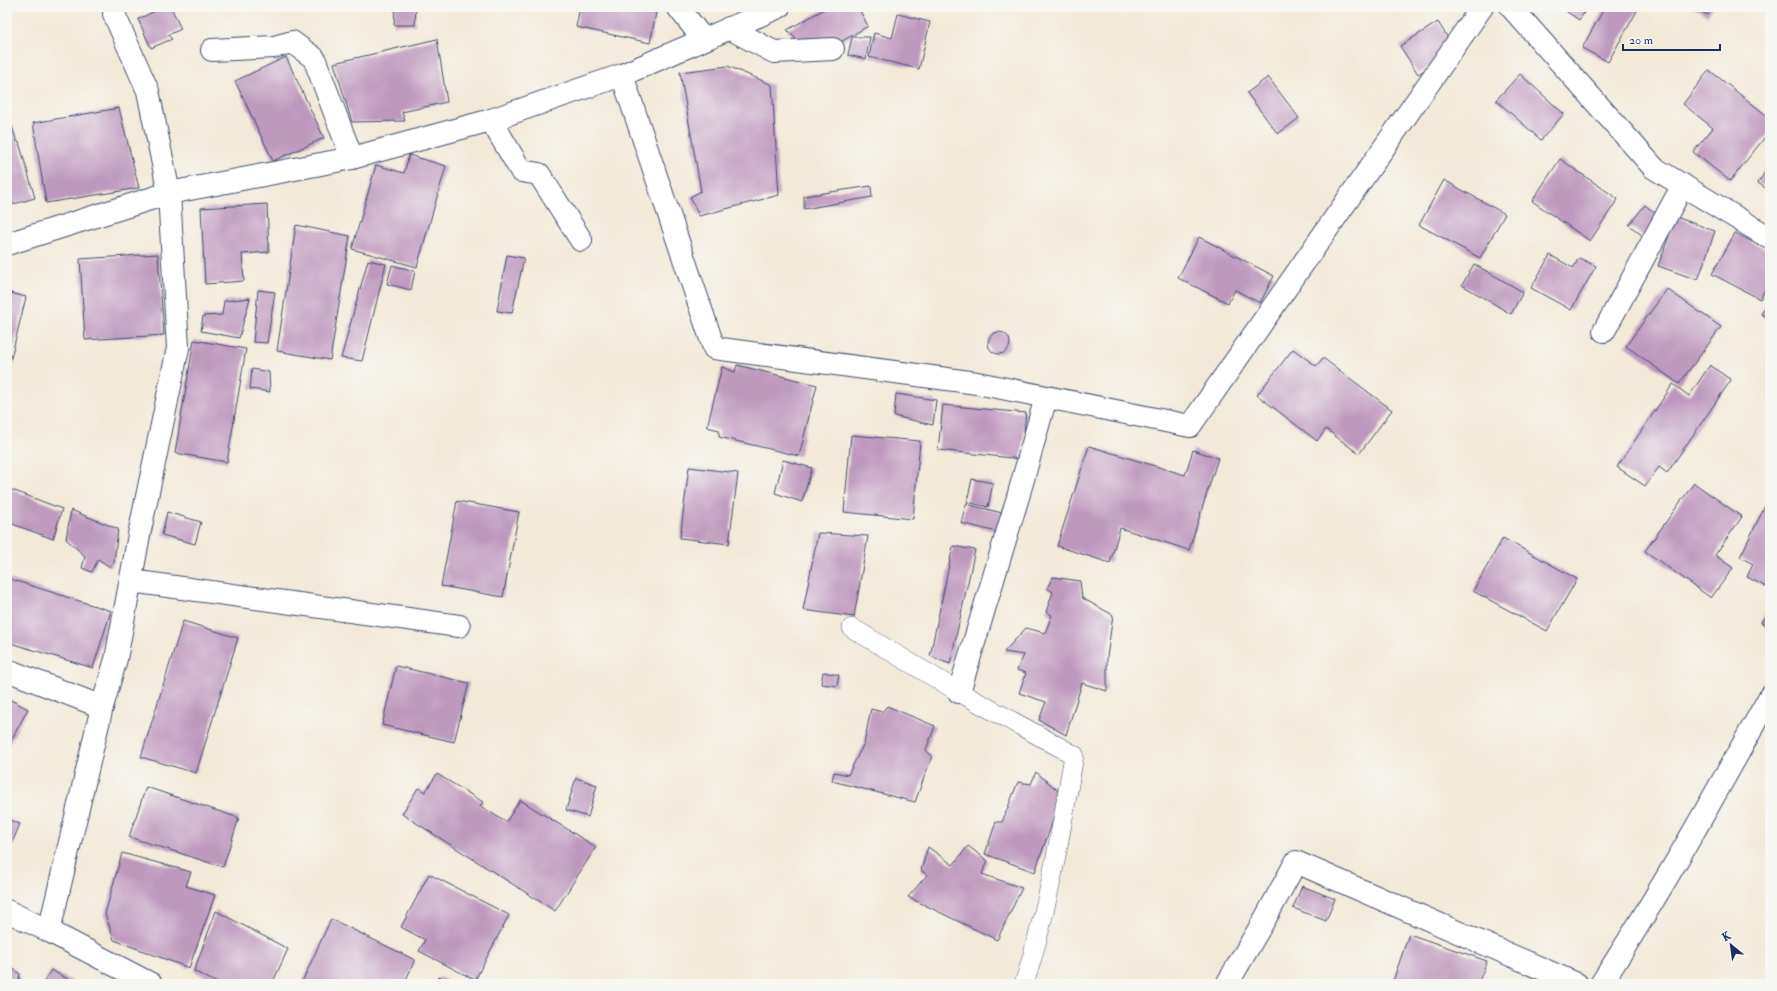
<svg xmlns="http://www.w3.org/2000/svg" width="1777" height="991" font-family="'IM FELL Double Pica',serif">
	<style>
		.building { fill: #be99be }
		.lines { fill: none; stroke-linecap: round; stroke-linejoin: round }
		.service-casing { stroke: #3b4b70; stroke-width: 20 }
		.minor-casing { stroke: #3b4b70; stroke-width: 24 }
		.tertiary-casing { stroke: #3b4b70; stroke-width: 24 }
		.service { stroke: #fff; stroke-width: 19 }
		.minor { stroke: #fff; stroke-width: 22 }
		.tertiary { stroke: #fff; stroke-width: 22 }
	</style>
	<rect width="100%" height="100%" fill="#f6f6f2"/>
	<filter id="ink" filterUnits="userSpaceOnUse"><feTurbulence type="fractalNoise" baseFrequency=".025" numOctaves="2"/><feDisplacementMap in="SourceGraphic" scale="8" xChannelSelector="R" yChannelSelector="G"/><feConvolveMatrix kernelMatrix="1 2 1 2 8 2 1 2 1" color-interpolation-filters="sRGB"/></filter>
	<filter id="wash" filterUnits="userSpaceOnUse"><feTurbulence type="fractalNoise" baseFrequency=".012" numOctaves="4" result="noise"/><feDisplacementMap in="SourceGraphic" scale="16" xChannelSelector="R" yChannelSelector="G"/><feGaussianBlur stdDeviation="0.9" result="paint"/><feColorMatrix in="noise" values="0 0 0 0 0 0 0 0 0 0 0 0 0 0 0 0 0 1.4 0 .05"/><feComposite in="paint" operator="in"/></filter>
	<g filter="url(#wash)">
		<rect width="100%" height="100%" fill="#f3e9d8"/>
		<g id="blocks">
			<g class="building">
				<path d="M164 7H171L181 29 168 35 172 39 151 48 138 19Z"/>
				<path d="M395 7H416L415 25H394Z"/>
				<path d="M580 7H645L656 13 650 43 576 27Z"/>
				<path d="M828 7H858L868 26 839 43 802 45 787 30Z"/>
				<path d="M1560 7H1588L1579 20Z"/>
				<path d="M1605 7H1630L1637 11 1608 62 1582 48Z"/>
				<path d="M1692 7H1713L1708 15Z"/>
				<path d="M898 14 930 22 919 69 869 57 874 33 892 38Z"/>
				<path d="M1438 22 1456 51 1418 74 1400 46Z"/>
				<path d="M852 37H870L866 59 848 55Z"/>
				<path d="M437 39 447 102 402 112 405 121 352 122 334 63Z"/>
				<path d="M286 57 324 138 273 161 235 81Z"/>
				<path d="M728 66 772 85 779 195 699 216 690 197 701 191 680 72Z"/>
				<path d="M1709 70 1770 118V131L1730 181 1693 152 1713 128 1683 104Z"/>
				<path d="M1520 74 1564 114 1541 140 1496 100Z"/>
				<path d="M1268 77 1299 118 1278 134 1247 93Z"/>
				<path d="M119 108 139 188 46 203 33 123Z"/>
				<path d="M7 111 17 142H19L35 198 7 206Z"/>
				<path d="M409 155 446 166 417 267 352 249 376 165 404 173Z"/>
				<path d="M1560 159 1618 199 1590 241 1532 201Z"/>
				<path d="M1770 164V191L1758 183Z"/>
				<path d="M1444 180 1505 214 1480 258 1419 225Z"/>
				<path d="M871 186 872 197 804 209V196Z"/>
				<path d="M267 204 269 252 242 254 244 281 205 284 201 208Z"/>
				<path d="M1645 205 1659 216 1643 236 1629 225Z"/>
				<path d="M1676 217 1715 231 1698 280 1658 266Z"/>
				<path d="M296 225 350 236 330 360 277 351Z"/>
				<path d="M1735 233 1770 251V280L1760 299 1712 274Z"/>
				<path d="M1199 237 1274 276 1260 303 1235 290 1228 303 1178 278Z"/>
				<path d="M158 254 164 335 85 340 80 259Z"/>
				<path d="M507 255 524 258 512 313 497 311Z"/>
				<path d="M1550 255 1573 268 1579 258 1596 266 1571 310 1531 288Z"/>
				<path d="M368 260 386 264 362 361 341 358Z"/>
				<path d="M1474 264 1523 292 1511 314 1462 285Z"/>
				<path d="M392 265 415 271 411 290 387 284Z"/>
				<path d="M1667 289 1721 327 1679 384 1626 346Z"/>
				<path d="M258 290 275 292 267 343 253 342Z"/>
				<path d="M7 292 26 297 8 370H7Z"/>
				<path d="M1770 297V319L1761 314Z"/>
				<path d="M250 298 239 338 201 331 203 316 222 315 224 301Z"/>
				<circle cx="999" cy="343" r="11"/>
				<path d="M194 340 246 349 227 462 175 453Z"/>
				<path d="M1293 349 1316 366 1323 358 1392 410 1359 454 1326 429 1317 441 1257 395Z"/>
				<path d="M737 365 817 385 799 456 719 437V430L707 427 722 367 735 372Z"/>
				<path d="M1710 365 1731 380 1667 473 1659 467 1645 486 1617 467 1673 384 1689 396Z"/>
				<path d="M252 369 269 372 270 392 250 389Z"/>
				<path d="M896 394 936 400 933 425 894 416Z"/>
				<path d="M943 405 1026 413 1021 459 938 450Z"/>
				<path d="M851 435 920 441 913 519 844 512Z"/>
				<path d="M1089 446 1185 475 1193 450 1218 458 1189 550 1120 528 1110 563 1057 546Z"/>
				<path d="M783 460 812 468 802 502 775 493Z"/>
				<path d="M689 467 738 473 729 544 680 538Z"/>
				<path d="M972 479 993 483 988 507 967 502Z"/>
				<path d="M1694 483 1742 517 1715 555 1733 568 1711 598 1645 551Z"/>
				<path d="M7 488 62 509 53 539 7 522Z"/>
				<path d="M1768 500 1770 501V589L1747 577 1753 564 1740 557Z"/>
				<path d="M457 501 519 512 503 597 441 586Z"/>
				<path d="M966 504 1002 513 997 532 961 523Z"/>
				<path d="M71 510 118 529 114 562 110 567 98 559 92 572 82 568 85 556 66 539Z"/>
				<path d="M167 512 201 522 195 544 162 535Z"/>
				<path d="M818 533 868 536 854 617 803 610Z"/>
				<path d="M1503 538 1577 579 1547 631 1473 591Z"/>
				<path d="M953 546 975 550 950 664 930 656Z"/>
				<path d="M1053 577 1080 581 1082 598 1113 615 1107 657V691L1082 683 1066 735 1039 720 1046 702 1019 693 1026 673 1017 670 1024 655 1004 652 1026 628 1045 633 1052 615 1046 612 1053 592 1047 588Z"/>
				<path d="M7 578 111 611 93 668 7 642Z"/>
				<path d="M1770 605V627L1761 623Z"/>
				<path d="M183 621 238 638 196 773 141 757Z"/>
				<path d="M396 666 469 683 454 742 382 725Z"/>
				<path d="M823 672 839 675 837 686 821 684Z"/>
				<path d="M7 698 28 709 7 748Z"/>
				<path d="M887 706 935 726 926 750 932 756 915 802 832 781 834 772 848 775 864 743 871 709 882 712Z"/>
				<path d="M1036 772 1062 794 1035 872 985 854 996 822H1002L1018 782 1031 784Z"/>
				<path d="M437 774 483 802 480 806 506 822 520 800 596 847 555 911 402 814 418 788 425 792Z"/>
				<path d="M576 778 597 785 588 817 566 810Z"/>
				<path d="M146 787 239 818 223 867 129 837Z"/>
				<path d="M7 819 20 824 7 855Z"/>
				<path d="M968 846 988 861 982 874 1022 888 997 940 908 897 927 875 921 870 928 847 953 865Z"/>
				<path d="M122 853 191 872 186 886 215 895 189 968 114 940 105 914Z"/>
				<path d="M429 874 509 915 475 980 419 951 425 940 401 927Z"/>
				<path d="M1302 886 1335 899 1326 921 1293 908Z"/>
				<path d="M216 911 288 949 272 984H219L194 971Z"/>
				<path d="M331 919 415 960 404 984H301Z"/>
				<path d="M1409 934 1487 961 1478 984H1392Z"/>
				<path d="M7 964 20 974 18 984H7Z"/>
				<path d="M51 970 77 984H43Z"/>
				<path d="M439 977 455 984H436Z"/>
			</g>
		</g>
	</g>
	<g filter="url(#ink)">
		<use href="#blocks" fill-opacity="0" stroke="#3b4b70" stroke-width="1"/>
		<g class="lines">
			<defs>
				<path id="service" d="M852 628 959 692 1074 755C1061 832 1048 910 1024 984"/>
				<g id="minor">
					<path d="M678 7 703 39"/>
					<path d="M1511 7 1654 168 1770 238"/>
					<path d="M729 28 774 52 833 49"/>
					<path d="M212 50 274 47 292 42 314 58 352 158"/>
					<path d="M622 75 714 348 977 383 1190 426 1482 7"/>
					<path d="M491 120 521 171 539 174 581 240"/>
					<path d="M7 244 169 193 352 158 491 120 622 75 779 7"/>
					<path d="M1604 331 1683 185"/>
					<path d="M131 581 459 626"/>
					<path d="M7 670 102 707"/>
					<path d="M959 692 1018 497 1046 397"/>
					<path d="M49 931 102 707 116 659 139 535 178 348 169 193 148 91 114 14 116 7"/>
					<path d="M1227 984 1266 917 1296 862 1577 984"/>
					<path d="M1601 984C1662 890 1716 793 1770 696"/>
				</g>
				<path id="tertiary" d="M7 911 49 931 151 984"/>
			</defs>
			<use href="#service" class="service-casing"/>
			<use href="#minor" class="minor-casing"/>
			<use href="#tertiary" class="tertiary-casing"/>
			<use href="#service" class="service"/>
			<use href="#minor" class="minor"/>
			<use href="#tertiary" class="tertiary"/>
		</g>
	</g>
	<rect width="1777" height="991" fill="none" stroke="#f6f6f2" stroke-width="24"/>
	<g transform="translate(1731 945) rotate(331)" stroke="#f6f6f2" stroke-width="3" paint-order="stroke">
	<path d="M0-3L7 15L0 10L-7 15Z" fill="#1b2f5e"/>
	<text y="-6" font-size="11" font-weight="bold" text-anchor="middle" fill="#1b2f5e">K</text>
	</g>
	<path d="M1623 44v6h97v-6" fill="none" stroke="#1b2f5e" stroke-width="2"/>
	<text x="1629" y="44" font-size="12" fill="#1b2f5e" stroke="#f6f6f2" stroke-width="3" paint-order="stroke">20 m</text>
</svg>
